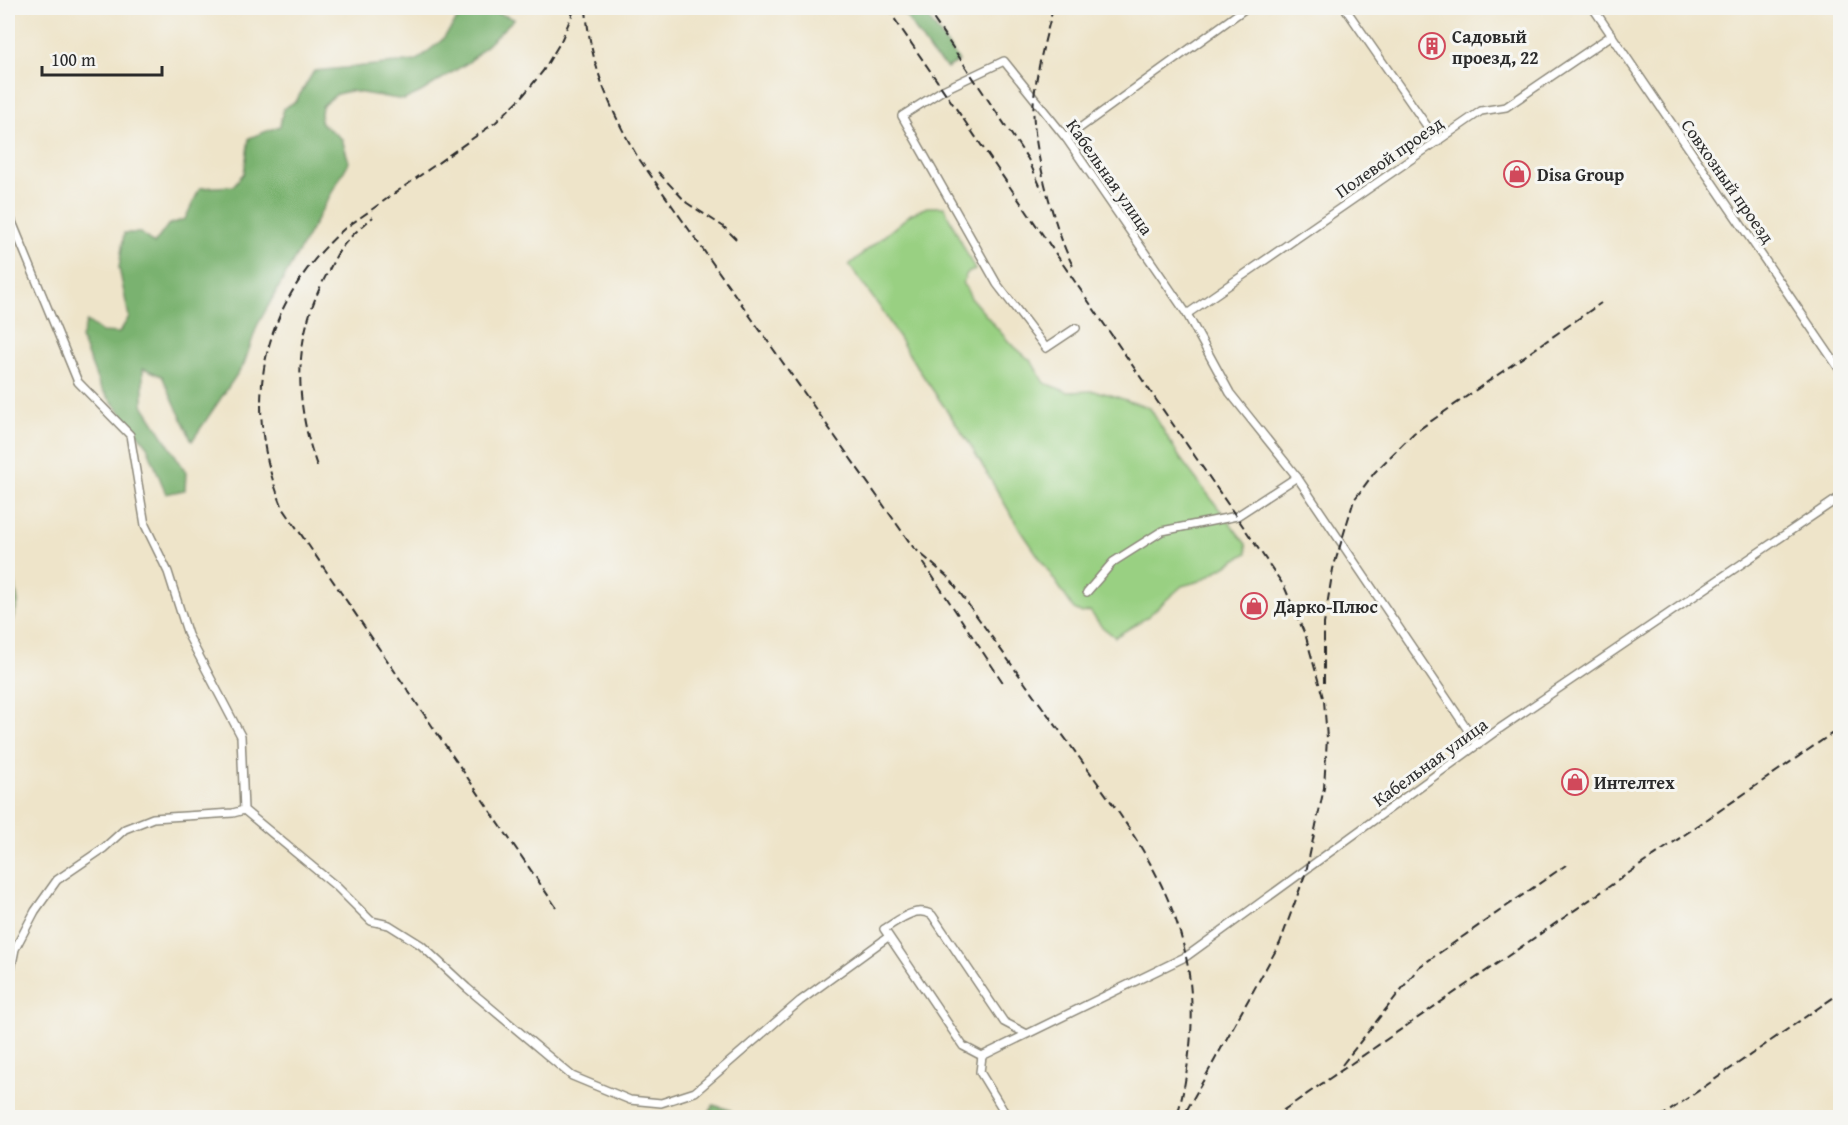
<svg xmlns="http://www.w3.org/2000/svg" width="1848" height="1125" font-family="'Gentium Book Plus',serif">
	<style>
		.green { fill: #99d082; stroke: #627e56; stroke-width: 1.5 }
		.forest { fill: #7ab270; stroke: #526e4e; stroke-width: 1.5 }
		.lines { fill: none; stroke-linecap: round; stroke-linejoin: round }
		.street-casing { stroke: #8c887a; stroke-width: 10 }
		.street { stroke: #fff; stroke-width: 7 }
		.rail { stroke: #2b2b2b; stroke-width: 2; stroke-dasharray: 9 4.5; stroke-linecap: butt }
		.labels { text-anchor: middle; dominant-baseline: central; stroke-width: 6; stroke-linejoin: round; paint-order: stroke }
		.poi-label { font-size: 18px; font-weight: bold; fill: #2b2b2b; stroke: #f6f6f2; text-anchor: start }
		.street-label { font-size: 18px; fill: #2b2b2b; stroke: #f6f6f2 }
	</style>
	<rect width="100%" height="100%" fill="#f6f6f2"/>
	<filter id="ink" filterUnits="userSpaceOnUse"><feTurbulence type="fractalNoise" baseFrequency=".0167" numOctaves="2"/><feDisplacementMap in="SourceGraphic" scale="12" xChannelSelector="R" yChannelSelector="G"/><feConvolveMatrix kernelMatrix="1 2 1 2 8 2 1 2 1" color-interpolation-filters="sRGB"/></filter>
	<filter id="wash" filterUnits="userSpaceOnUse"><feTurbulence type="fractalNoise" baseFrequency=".008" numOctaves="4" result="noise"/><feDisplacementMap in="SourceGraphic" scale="24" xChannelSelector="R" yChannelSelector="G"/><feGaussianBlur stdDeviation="1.35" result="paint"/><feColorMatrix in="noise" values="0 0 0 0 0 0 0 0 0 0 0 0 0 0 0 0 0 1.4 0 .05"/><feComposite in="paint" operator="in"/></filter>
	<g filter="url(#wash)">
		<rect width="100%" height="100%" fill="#eee4c9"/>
		<path class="green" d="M927 207H944L975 270 967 273 963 282 971 298 1009 342 1032 362 1044 383 1068 392 1094 391 1108 394 1150 408 1180 458 1246 544 1247 553 1200 581 1182 586 1146 618 1115 637 1101 626 1090 611 1082 613 1074 609 1016 523 971 446 915 364 882 310 849 265 911 214Z"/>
		<g class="forest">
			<path d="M476 8H485L514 19 469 62 421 92 404 100 350 91 337 94 322 106 320 122 342 139 349 162 257 326 244 364 192 441 162 376 143 368V405L186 472 185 490 166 494 146 444 100 387 81 338 87 321 102 332 119 333 129 317 119 268 124 233H141L154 244 168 225 185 219 200 188 233 186 244 173 249 138 280 126 283 109 296 101 314 71 416 61 442 40 463 12Z"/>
			<path d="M900 8H921L959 61 947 68 932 54Z"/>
			<path d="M8 537 18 603 8 634Z"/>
			<path d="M713 1105 730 1110 736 1117H707Z"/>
		</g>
	</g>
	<g filter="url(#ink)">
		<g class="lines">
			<defs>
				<g id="street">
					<path d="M1345 8 1438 142"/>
					<path d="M1593 8 1840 370"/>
					<path d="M1066 138 1246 8"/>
					<path d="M8 212 78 382 130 435 145 525 168 572 188 635 241 736 244 810 337 887 371 921 389 925 421 945 467 988 572 1076 630 1100 661 1103 695 1092 800 1001 888 937"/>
					<path d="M1187 314 1481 111 1506 107 1612 35"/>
					<path d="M1076 328 1046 348 997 284 902 116 943 90 1004 61 1066 138 1187 314 1230 393 1297 477 1478 745"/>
					<path d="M1087 592 1113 562 1162 531 1237 516 1297 477"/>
					<path d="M8 984 15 949 35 911 57 880 104 848 125 829 153 818 233 813 244 810"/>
					<path d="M1027 1034 1004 1022 932 915C915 905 898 921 884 929L963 1046 982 1056 1187 956 1499 729 1840 497"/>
					<path d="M982 1056 980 1072 1008 1118"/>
				</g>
			</defs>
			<use href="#street" class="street-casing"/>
			<use href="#street" class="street"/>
			<g class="rail">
				<path d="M586 8C589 61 610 110 637 156L913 547 950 579C989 633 1028 688 1068 742 1138 839 1203 918 1190 1046 1187 1070 1184 1095 1176 1118"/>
				<path d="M887 8 1284 586 1306 637 1324 701 1327 738 1324 788 1306 872 1280 943 1184 1115"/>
				<path d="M926 8 1028 159 1042 190"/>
				<path d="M1053 8C1046 37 1037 68 1034 98 1029 137 1055 233 1074 268"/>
				<path d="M658 172 687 203 724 227 737 240"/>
				<path d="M317 466C293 398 293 334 329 270 333 262 337 253 343 246 351 235 363 226 373 217"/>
				<path d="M923 562 1004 684"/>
				<path d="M1324 683V624L1333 569 1354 500 1374 473 1414 433 1601 303"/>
				<path d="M556 907 283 508C240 405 260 305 344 229L496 122 521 98 543 71 561 41 575 8"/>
				<path d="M1342 1065 1419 967 1566 865"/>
				<path d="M1272 1118 1840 728"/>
				<path d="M1659 1118 1840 993"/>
			</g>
		</g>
	</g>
	<defs>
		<symbol id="building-ring" viewBox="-11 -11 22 22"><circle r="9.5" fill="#f6f6f2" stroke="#d1495b" stroke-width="1.5"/><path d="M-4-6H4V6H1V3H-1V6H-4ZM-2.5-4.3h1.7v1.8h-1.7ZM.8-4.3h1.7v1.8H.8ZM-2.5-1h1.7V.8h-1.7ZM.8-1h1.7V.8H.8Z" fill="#d1495b"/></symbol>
		<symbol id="shop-ring" viewBox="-11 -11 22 22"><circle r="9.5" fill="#f6f6f2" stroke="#d1495b" stroke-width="1.5"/><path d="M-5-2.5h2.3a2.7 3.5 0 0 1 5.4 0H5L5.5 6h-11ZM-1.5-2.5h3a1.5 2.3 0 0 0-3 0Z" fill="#d1495b"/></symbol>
	</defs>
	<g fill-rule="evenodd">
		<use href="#building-ring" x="1417" y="31" width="30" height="30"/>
		<use href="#shop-ring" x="1502" y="159" width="30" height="30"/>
		<use href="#shop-ring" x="1239" y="591" width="30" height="30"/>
		<use href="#shop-ring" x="1560" y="767" width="30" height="30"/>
	</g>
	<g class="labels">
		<g class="poi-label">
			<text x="1452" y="36">Садовый<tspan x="1452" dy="21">проезд, 22</tspan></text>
			<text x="1537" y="174">Disa Group</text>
			<text x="1274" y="606">Дарко-Плюс</text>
			<text x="1594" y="782">Интелтех</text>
		</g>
		<g class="street-label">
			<text transform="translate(1389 157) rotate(-35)">Полевой проезд</text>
			<text transform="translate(1110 177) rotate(55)">Кабельная улица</text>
			<text transform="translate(1728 181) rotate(55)">Совхозный проезд</text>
			<text transform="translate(1430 762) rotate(-36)">Кабельная улица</text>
		</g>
	</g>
	<rect width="1848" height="1125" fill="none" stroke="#f6f6f2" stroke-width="30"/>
	<path d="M42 66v9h120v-9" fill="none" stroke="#2b2b2b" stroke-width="3"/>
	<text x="51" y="66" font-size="18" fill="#2b2b2b" stroke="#f6f6f2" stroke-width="4.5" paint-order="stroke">100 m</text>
</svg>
